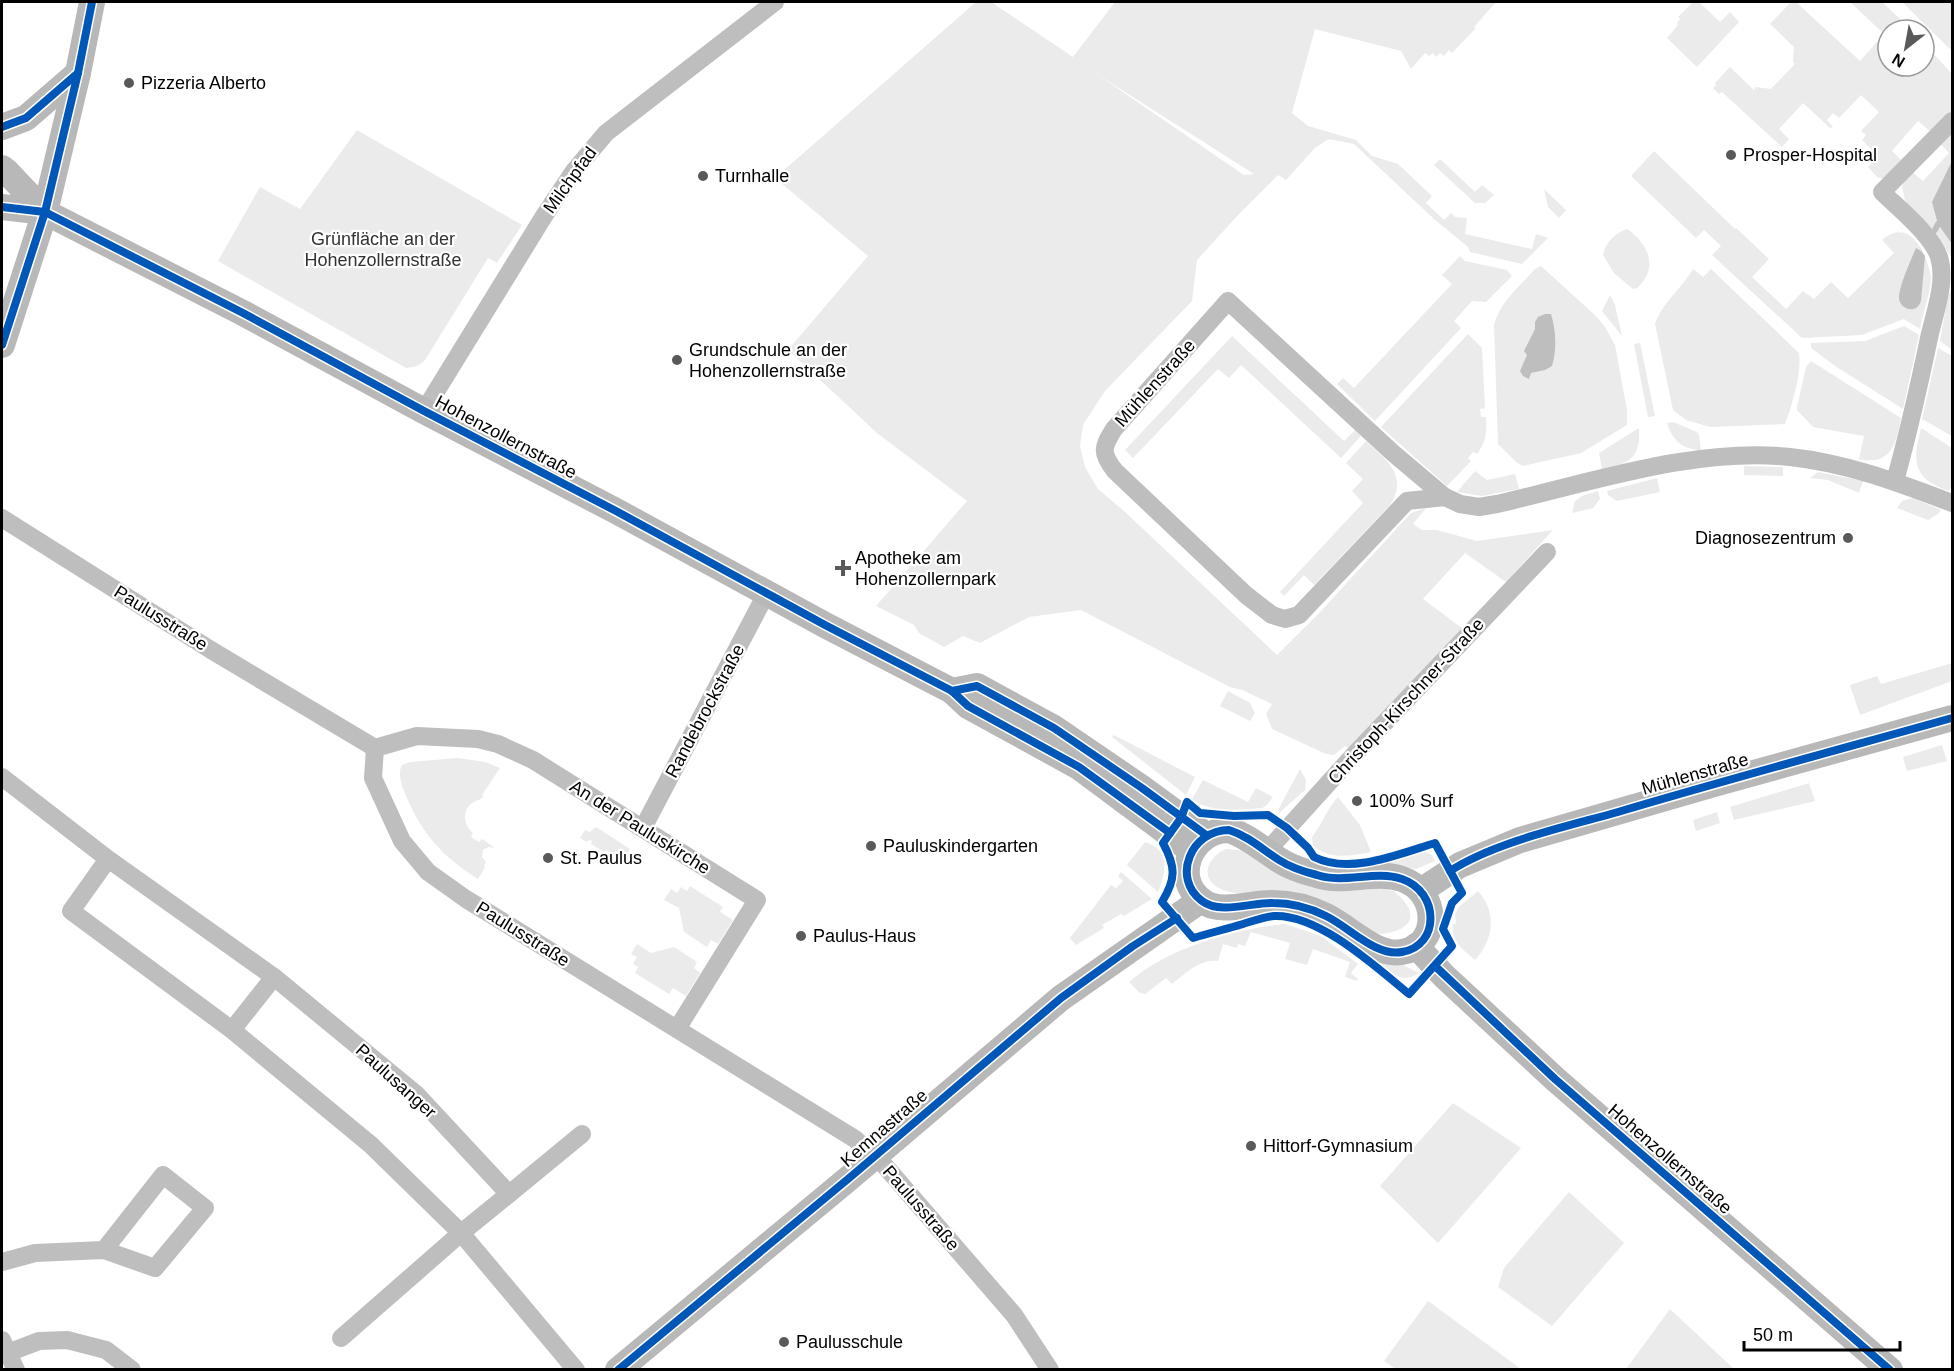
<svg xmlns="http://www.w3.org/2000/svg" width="1954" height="1371" font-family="Arial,sans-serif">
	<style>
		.green { fill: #ebebeb; fill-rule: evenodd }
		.water { fill: #bebebe }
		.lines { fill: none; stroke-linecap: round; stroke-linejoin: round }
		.stream { stroke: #bebebe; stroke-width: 6 }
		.minor { stroke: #bebebe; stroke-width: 18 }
		.secondary { stroke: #b8b8b8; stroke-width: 26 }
		.cycleway-casing { stroke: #fff; stroke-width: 11 }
		.cycleway { stroke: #0057b8; stroke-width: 8 }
		.poi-dot { fill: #595959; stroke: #fff; stroke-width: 2 }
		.labels { text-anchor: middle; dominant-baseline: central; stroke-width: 4.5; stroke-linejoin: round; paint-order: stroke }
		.poi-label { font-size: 18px; fill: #000; stroke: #fff; text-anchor: start }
		.street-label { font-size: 18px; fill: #000; stroke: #fff }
		.park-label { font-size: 18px; fill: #323232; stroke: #fff }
	</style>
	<rect width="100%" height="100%" fill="#fff"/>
	<g class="green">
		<path d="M976 2H991L1073 57 1115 2H1496L1474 27 1476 28 1452 53 1449 50 1444 56 1440 53 1436 57 1433 53 1429 56 1425 53 1411 69 1401 51 1315 29 1292 113 1308 126 1356 140 1372 156 1398 164 1432 196 1426 203 1444 220 1451 213 1455 217 1467 218 1465 234 1532 249 1536 234 1548 238 1522 264 1470 252 1468 247 1434 219 1354 144 1329 139 1315 148 1286 180 1278 175 1239 214 1197 260 1192 301 1105 391 1083 425 1080 446 1085 467 1098 489 1124 511 1277 655 1321 611 1411 513 1426 508 1413 524 1422 530H1437L1477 541 1553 530 1506 582 1465 553 1423 599 1463 629 1349 748 1345 746 1334 755 1326 754 1272 729 1266 714 1272 704 1242 690 1230 687 1081 610 1029 617 980 643 963 636 944 647 919 633 914 625 876 606 967 501 877 433 788 350 868 256 775 178ZM1095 73 1254 174 1244 175Z"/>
		<path d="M1693 2H1699L1720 22 1730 12 1739 22 1697 67 1667 38 1678 25 1677 23 1680 19 1678 17Z"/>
		<path d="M1791 2H1796L1860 61 1884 34 1850 2H1882L1912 30H1888V66H1924V43L1952 74V110L1932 133 1918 121 1892 151 1901 160 1884 179 1877 177 1868 167 1878 156 1862 140 1866 135 1861 131 1879 112 1861 95 1839 118 1833 113 1827 120 1833 127 1830 128 1803 103 1779 129 1789 139 1782 147 1722 92 1719 94 1713 88 1716 85 1715 83 1730 67 1754 90 1756 87 1771 89 1795 64 1793 62 1794 47 1770 24Z"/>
		<path d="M1902 2H1952V51Z"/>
		<path d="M357 130 522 225 497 263 488 258 427 357C422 365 416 367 406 368L218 261 260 187 300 209Z"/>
		<path d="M1952 131V258L1940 240 1906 204 1902 187 1904 180 1912 172 1923 181 1949 153 1940 143Z"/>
		<path d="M1654 151 1735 229 1736 228 1769 259 1752 277 1786 309 1803 291 1814 299 1831 282 1848 298 1894 253 1882 240C1906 220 1921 243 1928 265 1929 269 1931 274 1931 278 1930 295 1923 313 1920 329L1904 319 1862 335 1802 338 1712 255 1721 246 1704 230 1696 238 1631 176Z"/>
		<path d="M1440 159 1475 192 1482 185 1494 195 1485 203H1475L1434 165Z"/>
		<path d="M1544 189 1566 210 1559 218 1548 207Z"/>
		<path d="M1627 229C1649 244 1659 268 1637 288L1633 289 1614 273 1603 255C1605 243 1615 233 1627 229Z"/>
		<path d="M1460 256 1465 261 1507 270 1512 276 1486 302 1472 301 1454 321 1461 328 1375 421 1337 384 1343 378 1354 388 1452 284 1442 275Z"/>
		<path d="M1541 266 1597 317 1605 327 1615 345 1627 410V425L1581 453 1523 466 1516 462 1498 444 1494 325C1499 303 1520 286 1535 269Z"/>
		<path d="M1693 269 1703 277 1711 269 1799 353C1802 372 1792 406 1785 424L1710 427 1686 420 1673 410 1655 324C1662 303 1682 288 1693 269Z"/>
		<path d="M1952 288V350L1940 341 1948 296Z"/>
		<path d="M1610 295 1615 305 1622 336 1602 311Z"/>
		<path d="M1904 326 1919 335 1903 409 1835 366 1811 348V343L1865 341Z"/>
		<path d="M1468 334 1482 348 1485 408 1480 409 1481 417H1486C1487 431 1486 443 1477 454L1473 452 1468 458 1471 461 1447 486 1381 427Z"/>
		<path d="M1232 336 1344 441 1355 430 1361 436 1341 458 1241 365 1229 378 1218 369 1133 458 1125 450Z"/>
		<path d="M1640 343 1655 416 1648 417 1634 344Z"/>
		<path d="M1938 348 1952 356V436L1922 419Z"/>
		<path d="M1811 361 1901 418C1896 444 1891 466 1859 459L1864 436 1813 427 1797 410V407L1806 367Z"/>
		<path d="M1673 422 1697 432 1699 435 1701 450C1683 450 1672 440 1667 423Z"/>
		<path d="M1639 428C1641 458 1629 464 1602 469L1599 453Z"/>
		<path d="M1921 428 1952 448V484L1949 491C1913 479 1912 462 1921 428Z"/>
		<path d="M1366 441C1386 460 1409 475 1390 505L1314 585 1304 575 1284 596 1280 592 1363 503 1352 491 1363 479 1346 463Z"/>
		<path d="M1744 466 1783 467V476L1744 475Z"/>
		<path d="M1475 471 1487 480 1515 474 1519 489 1482 496 1457 492Z"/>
		<path d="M1818 472 1863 481 1859 493 1828 480 1810 478Z"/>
		<path d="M1657 478 1660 492 1617 501 1608 495 1607 491Z"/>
		<path d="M1598 491 1600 499 1593 508 1572 513 1575 501 1582 496Z"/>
		<path d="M1913 498 1941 510 1938 514 1928 520 1897 508 1902 501Z"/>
		<path d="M1952 663V681L1860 715 1850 685 1877 676 1881 684Z"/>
		<path d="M1228 691 1250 703 1255 713 1250 721 1220 706Z"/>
		<path d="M1114 735 1195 777 1186 795 1112 737Z"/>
		<path d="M1942 745 1947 761 1907 771 1903 757Z"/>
		<path d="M458 758 485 762 500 768 482 795 484 796C481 800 476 800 472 803 461 812 464 825 473 833L471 837 479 842 482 839 495 848 489 847 483 850 482 857 486 862 484 866 485 867 478 879C442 856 423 835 406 796 402 786 397 774 402 765L410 762Z"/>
		<path d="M1300 769 1306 780 1305 790 1279 813 1278 810Z"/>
		<path d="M1203 780 1248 802 1256 788 1273 797 1266 806 1262 808C1241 810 1209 813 1192 799Z"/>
		<path d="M1809 783 1815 801 1734 820 1730 807Z"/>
		<path d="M1338 797 1360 825 1371 852C1352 856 1330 860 1313 846L1312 837C1322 824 1327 809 1338 797Z"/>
		<path d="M1717 812 1720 823 1696 831 1693 820Z"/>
		<path d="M596 827 630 849 622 864 608 855 609 852 606 850 604 852 591 844 592 841 589 840 587 842 580 838 585 830 590 832Z"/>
		<path d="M1145 842C1171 850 1166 873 1158 892L1127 865Z"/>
		<path d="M1226 849 1249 851 1393 891C1422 913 1413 931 1380 934L1256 895C1243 894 1230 894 1219 888 1198 877 1209 856 1226 849Z"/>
		<path d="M1424 851 1432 855 1435 861 1416 869 1383 864Z"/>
		<path d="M1121 872 1152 899 1124 916 1121 914 1102 925 1104 928 1076 945 1070 938 1111 885 1116 888 1123 881 1118 876Z"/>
		<path d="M690 886 723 907 720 912 733 920 718 944 711 940 707 947 684 932 679 908 664 900 671 889 677 893 681 887 687 891Z"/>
		<path d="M1478 891C1497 912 1494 940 1475 960 1464 950 1450 941 1453 924H1456L1455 914 1459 907Z"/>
		<path d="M1285 924 1321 936 1358 964 1351 973 1358 979 1357 981 1345 977 1350 962 1313 949 1307 965 1285 959 1290 943 1251 932 1245 946 1238 944 1237 948 1223 944 1218 961C1200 959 1186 973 1172 984L1166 978 1145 994 1140 993 1129 982C1165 949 1237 928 1285 924Z"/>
		<path d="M637 944 651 953 674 947 697 962 694 968 700 973 686 996 673 988 669 994 635 973 638 967 633 964 637 957 631 954Z"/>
		<path d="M1380 960 1401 964 1419 973C1401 985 1393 973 1379 962Z"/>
		<path d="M1453 1103 1521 1148 1438 1243 1380 1186Z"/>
		<path d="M1569 1192 1624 1243 1552 1326 1498 1287 1504 1268Z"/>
		<path d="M1428 1301 1521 1369H1396L1384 1361Z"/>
		<path d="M1670 1309 1734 1369H1626Z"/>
	</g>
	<g class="water">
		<path d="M1952 161V244L1938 224 1932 202Z"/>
		<path d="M1916 248 1921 251 1925 256 1921 301C1916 316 1899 308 1899 298 1899 286 1911 260 1916 248Z"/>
		<path d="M1545 314H1551C1556 330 1557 350 1552 366L1545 370 1531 373 1529 379 1523 376 1520 371 1527 355 1524 351 1535 329V322L1538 317Z"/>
	</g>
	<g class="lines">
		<path class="stream" d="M1935 230 1938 224"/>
		<g class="minor">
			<path d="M424 411 544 216 574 171 606 133 775 2"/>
			<path d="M1895 481C1908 434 1919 386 1929 338 1934 314 1947 282 1939 257 1932 235 1898 208 1882 192L1952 121"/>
			<path d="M1445 497 1407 501 1299 615 1285 619 1272 615 1246 595 1115 471C1101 453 1102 448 1114 429L1228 301 1393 453 1445 497 1460 504 1479 507 1497 504C1590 483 1694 447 1790 457 1847 463 1899 483 1952 503"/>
			<path d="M2 518 211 650 375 748"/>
			<path d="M375 748 373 778 402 841 428 872 466 899 855 1139 885 1166 1014 1315 1050 1370"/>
			<path d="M375 748 417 736 478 739 498 744 533 760 757 900 677 1029"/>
			<path d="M2 777 108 859 274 977 416 1094 509 1194 461 1233 371 1145 232 1030 71 911 108 859"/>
			<path d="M643 828 766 594"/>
			<path d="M1267 851 1352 757 1547 552"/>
			<path d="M232 1030 274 977"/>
			<path d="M509 1194 582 1134"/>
			<path d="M2 1262 35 1253 104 1250 155 1268 205 1208 163 1175 104 1250"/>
			<path d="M341 1338 461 1233 576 1370"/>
			<path d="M2 1340 16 1370"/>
			<path d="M2 1355 39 1341 67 1340 106 1350 132 1370"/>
		</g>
		<g class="secondary">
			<path d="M2 127 26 118 78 73"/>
			<path d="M2 168 7 172 45 212"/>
			<path d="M2 207 45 212 243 313 424 411 616 511 825 625 952 691 968 706 1079 767 1192 851"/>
			<path d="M2 345 45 212 78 73 92 2"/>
			<path d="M952 691 977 686 1054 728 1142 788 1206 835"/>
			<path d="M1229 830C1248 836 1262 849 1279 860 1290 867 1305 872 1317 875 1345 884 1375 870 1402 879 1440 892 1440 946 1402 952 1376 957 1349 927 1326 916 1310 908 1291 903 1273 903 1252 902 1221 915 1202 901 1171 878 1191 830 1229 830Z"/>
			<path d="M1422 890 1460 865 1520 840 1714 784 1952 718"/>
			<path d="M1416 946 1444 976 1555 1079 1890 1370"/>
			<path d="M618 1370 848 1179 1061 998 1201 900"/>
		</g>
		<defs>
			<g id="cycleway">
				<path d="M2 127 26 118 78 73"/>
				<path d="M2 207 45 212 243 313 424 411 616 511 825 625 952 691 968 706 1079 767 1170 833"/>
				<path d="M2 345 45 212 78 73 92 2"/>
				<path d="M952 691 977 686 1054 728 1142 788 1206 835"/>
				<path d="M1187 802 1200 813 1234 816 1268 815 1287 828 1308 848 1314 857C1350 875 1399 854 1435 843L1462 893 1452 903 1443 929 1452 946 1409 994C1376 967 1319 914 1274 916 1263 917 1253 921 1243 924 1226 929 1210 933 1193 938L1162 902C1176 879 1176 867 1163 843L1181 818Z"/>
				<path d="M1229 830C1248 836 1262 849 1279 860 1290 867 1305 872 1317 875 1345 884 1375 870 1402 879 1440 892 1440 946 1402 952 1376 957 1349 927 1326 916 1310 908 1291 903 1273 903 1252 902 1221 915 1202 901 1171 878 1191 830 1229 830Z"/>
				<path d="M1450 871C1495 842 1565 827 1618 812 1729 779 1841 749 1952 718"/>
				<path d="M1435 966 1555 1079 1890 1370"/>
				<path d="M618 1370 848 1179 1061 998 1133 946 1177 918"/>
			</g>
		</defs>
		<use href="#cycleway" class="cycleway-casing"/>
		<use href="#cycleway" class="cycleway"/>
	</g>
	<g class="poi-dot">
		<circle cx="129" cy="83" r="6"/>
		<circle cx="1731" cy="155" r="6"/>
		<circle cx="703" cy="176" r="6"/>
		<circle cx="677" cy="360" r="6"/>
		<circle cx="1848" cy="538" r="6"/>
		<path d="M840 559h6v6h6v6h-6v6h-6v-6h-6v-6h6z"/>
		<circle cx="1357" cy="801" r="6"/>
		<circle cx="871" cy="846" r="6"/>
		<circle cx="548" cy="858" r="6"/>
		<circle cx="801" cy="936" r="6"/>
		<circle cx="1251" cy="1146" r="6"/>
		<circle cx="784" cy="1342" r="6"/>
	</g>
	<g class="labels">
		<g class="poi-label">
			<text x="141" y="83">Pizzeria Alberto</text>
			<text x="1743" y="155">Prosper-Hospital</text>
			<text x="715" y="176">Turnhalle</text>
			<text x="689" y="350">Grundschule an der<tspan x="689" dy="21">Hohenzollernstraße</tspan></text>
			<text x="1836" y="538" text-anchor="end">Diagnosezentrum</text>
			<text x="855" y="558">Apotheke am<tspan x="855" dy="21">Hohenzollernpark</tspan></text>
			<text x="1369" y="801">100% Surf</text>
			<text x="883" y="846">Pauluskindergarten</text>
			<text x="560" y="858">St. Paulus</text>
			<text x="813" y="936">Paulus-Haus</text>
			<text x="1263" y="1146">Hittorf-Gymnasium</text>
			<text x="796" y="1342">Paulusschule</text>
		</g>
		<g class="street-label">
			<text transform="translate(570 180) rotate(-54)">Milchpfad</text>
			<text transform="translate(1155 383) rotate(-48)">Mühlenstraße</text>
			<text transform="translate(506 437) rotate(28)">Hohenzollernstraße</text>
			<text transform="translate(161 618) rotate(32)">Paulusstraße</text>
			<text transform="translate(1406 701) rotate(-47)">Christoph-Kirschner-Straße</text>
			<text transform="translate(705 711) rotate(-62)">Randebrockstraße</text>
			<text transform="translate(1695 774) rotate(-16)">Mühlenstraße</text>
			<text transform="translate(640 827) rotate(32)">An der Pauluskirche</text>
			<text transform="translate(523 934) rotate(32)">Paulusstraße</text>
			<text transform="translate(396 1081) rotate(42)">Paulusanger</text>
			<text transform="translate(884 1128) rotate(-41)">Kemnastraße</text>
			<text transform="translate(1670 1159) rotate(41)">Hohenzollernstraße</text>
			<text transform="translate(921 1208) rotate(49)">Paulusstraße</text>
		</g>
		<g class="park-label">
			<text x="383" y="239">Grünfläche an der<tspan x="383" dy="21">Hohenzollernstraße</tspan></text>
		</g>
	</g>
	<rect width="1954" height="1371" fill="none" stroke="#000000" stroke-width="6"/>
	<g transform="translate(1906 48) rotate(211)"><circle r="28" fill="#ffffff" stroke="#999999" stroke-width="1.5"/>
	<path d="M0-4.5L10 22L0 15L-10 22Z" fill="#595959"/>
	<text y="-9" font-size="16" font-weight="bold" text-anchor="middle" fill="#000000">N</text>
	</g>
	<path d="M1744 1341v9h156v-9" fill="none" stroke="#000000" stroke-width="3"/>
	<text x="1753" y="1341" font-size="18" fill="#000000" stroke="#ffffff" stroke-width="4.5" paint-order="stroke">50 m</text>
</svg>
